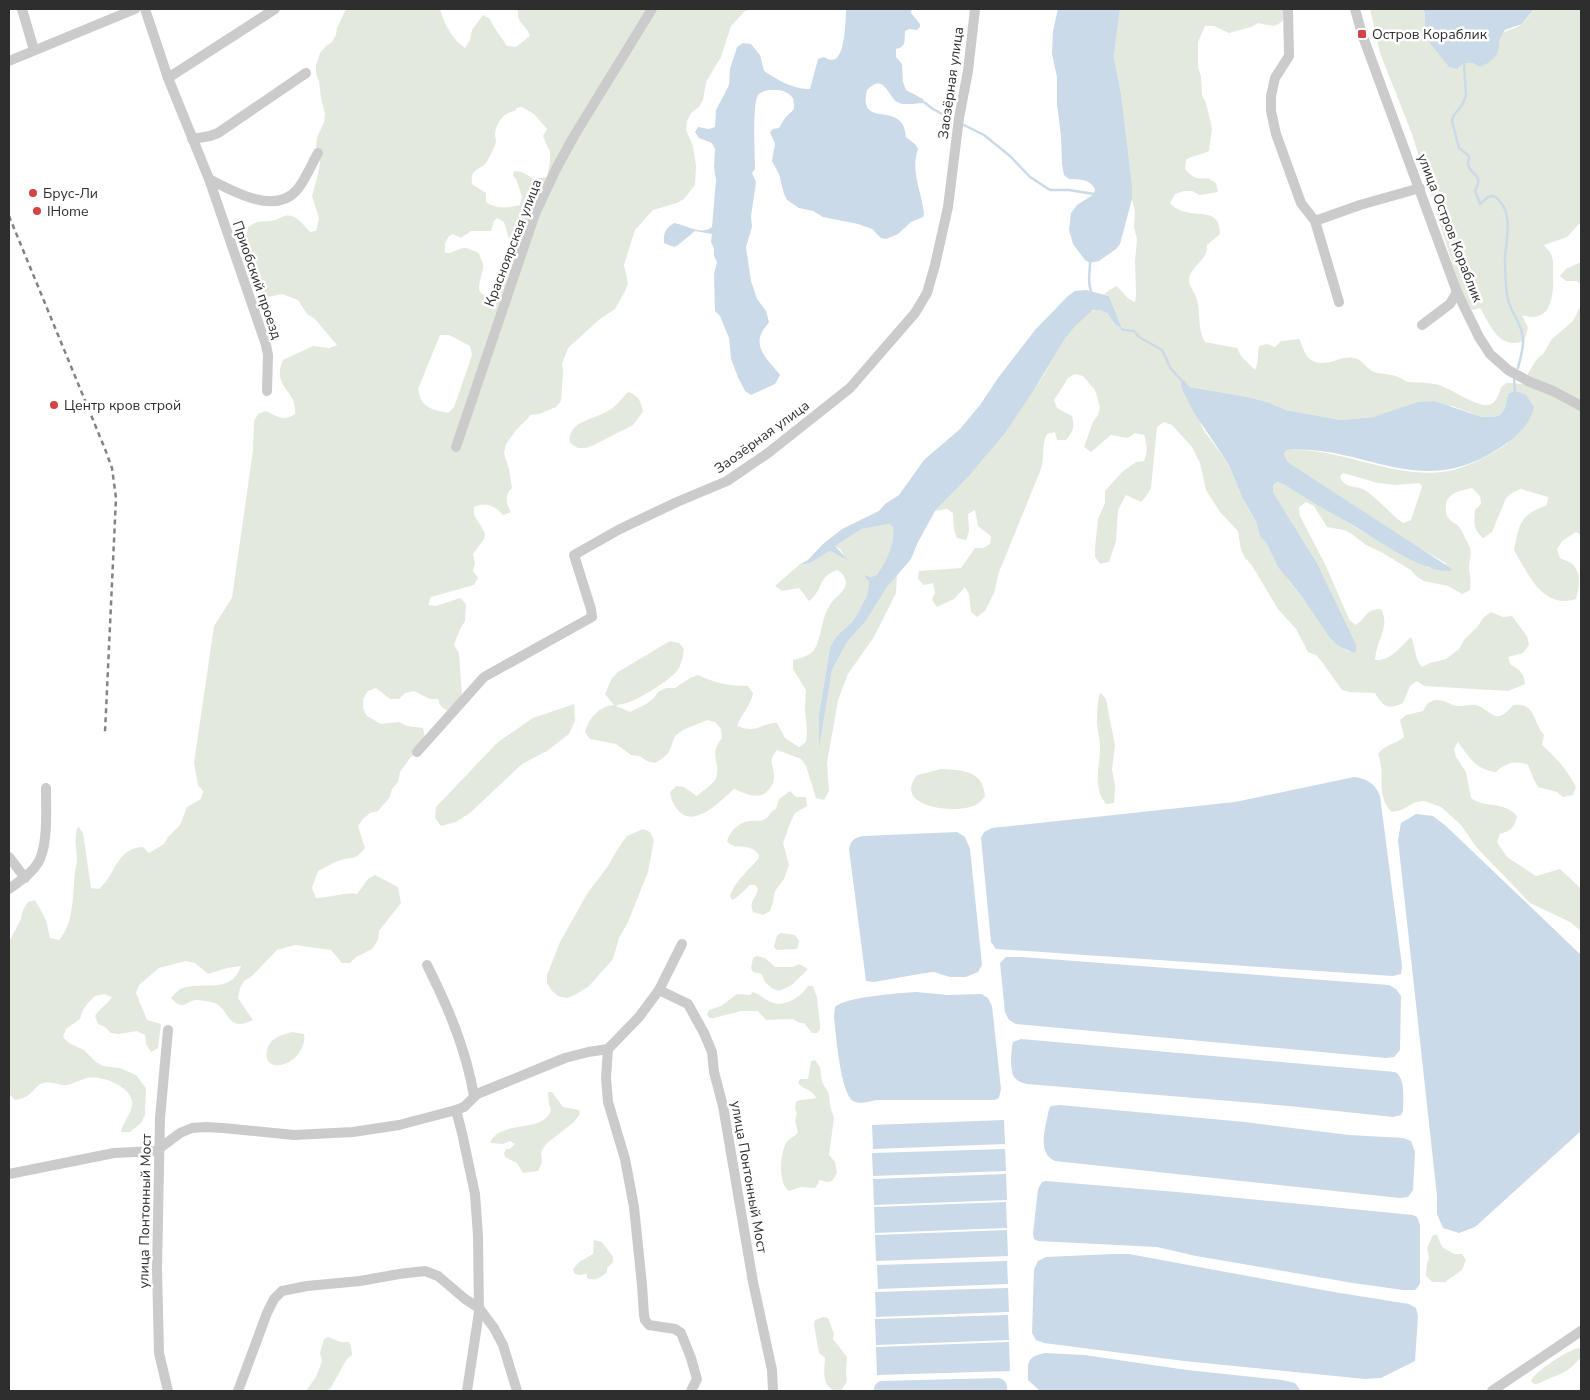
<svg xmlns="http://www.w3.org/2000/svg" width="1590" height="1400" font-family="'Nunito Sans',sans-serif">
	<style>
		.green { fill: #e3eadd; fill-rule: evenodd }
		.water { fill: #cbdae8 }
		.lines { fill: none; stroke-linecap: round; stroke-linejoin: round }
		.stream { stroke: #cbdae8; stroke-width: 2.5 }
		.minor { stroke: #cbcbcb; stroke-width: 10 }
		.rail { stroke: #838383; stroke-width: 2.5; stroke-dasharray: 5 4; stroke-linecap: butt }
		.poi-dot { fill: #d34443; stroke: #fff; stroke-width: 2 }
		.labels { text-anchor: middle; dominant-baseline: central; stroke-width: 5; stroke-linejoin: round; paint-order: stroke }
		.poi-label { font-size: 14px; fill: #2e2e2e; stroke: #fff; text-anchor: start }
		.street-label { font-size: 14px; fill: #2e2e2e; stroke: #fff }
	</style>
	<rect width="100%" height="100%" fill="#fff"/>
	<g class="green">
		<path d="M346 9H440C444 24 452 39 465 48L470 40 472 30 483 15 490 19C494 29 502 37 507 46L516 47 530 36C526 24 516 23 518 9H752L745 11 731 26 721 57 706 82 703 100 699 107 691 113 687 121 686 130 693 146 696 166 695 185 684 199 677 203 653 210 635 230 624 265 628 284 624 293 615 309 600 319 568 348 562 364 563 372 561 401 556 407 539 414 531 415 516 430 506 444 504 453 509 469 512 488C504 495 506 503 511 512L503 515C495 506 486 502 474 507V515L485 533 484 539 473 554 475 563 473 571 478 578 474 585 431 597 428 605 436 606 460 598 466 604 465 621 460 629 454 645 459 653 462 696 447 711 440 705 438 699H430L414 691 405 693 399 699H390L376 688 368 691 363 699V709L367 716 381 724 399 722 407 726 423 728 425 737 417 752 410 758 400 772 398 782 392 789 390 797 378 811 370 813 363 819 358 826 365 848C356 860 353 857 341 860 333 862 325 868 318 871L312 888 316 898C330 898 343 892 357 894L368 879 375 875 398 887 401 903 379 931 378 940 372 949 356 957 350 963H342L331 950 295 945 277 950 252 976 244 981 240 988 238 998 253 1020C224 1034 231 1006 211 1002 207 1001 199 1000 195 1000 183 1003 184 1011 171 998 175 994 177 990 183 988 203 981 231 995 241 966L227 968 208 974 195 963 186 961 159 968 139 985 136 993 147 1020 161 1024 158 1048 151 1052 146 1044 145 1035 137 1031 119 1034 111 1033 105 1027 98 1024 95 1016C100 1008 107 1005 112 997L104 994 95 996 88 1003 83 1010 80 1019 66 1029 63 1037 69 1043 84 1050 96 1062 103 1066 120 1068 136 1075 146 1088 145 1115 141 1123 130 1132H121C123 1121 134 1111 132 1101 130 1086 101 1075 88 1078 81 1079 74 1084 66 1085 59 1086 51 1080 44 1083 38 1084 36 1088 32 1092 27 1097 22 1099 15 1100L9 1094V942L21 919 23 910 28 902 35 900 46 920 50 938 59 940C75 922 72 895 75 872 75 868 77 865 77 861 77 846 73 841 78 826L83 833 91 888 99 889C116 875 116 848 143 847L149 853 164 844 168 837 180 825 187 807 201 799 203 791 198 785 194 763 214 626 232 598 253 450 254 421 258 414 266 411C276 416 284 422 295 414 297 389 271 388 283 360L313 346 329 348 337 345 315 319 307 314 298 300 282 294 264 298C243 285 244 249 248 227 258 220 259 222 270 221 275 221 280 217 285 216 296 213 303 225 310 232L316 231 319 218 312 196 318 174 320 162 316 146 317 138 324 122 325 114 321 98 319 81 316 74V65L320 53 326 46 332 42 336 35 337 28ZM522 107 534 114 547 129 543 136 550 152V162L547 177 534 179 522 172 514 171 513 176 516 179 522 196 520 205C510 208 494 209 486 202V193L472 184C470 168 479 171 486 163 488 161 496 144 496 142 496 139 495 136 495 134 496 123 504 112 515 111L517 108ZM497 218 504 222 509 239 514 240V250L510 262 499 277 497 292 494 295C470 299 482 279 483 268 484 263 480 258 479 253 475 251 470 249 466 248 459 247 453 254 445 253V243L449 236 453 234 461 238 471 231H491L494 221ZM440 335H449L470 346 472 355 457 399 454 407 448 413C431 409 421 408 418 389Z"/>
		<path d="M1120 9 1160 10 1287 9V15C1278 29 1272 26 1258 23L1251 27 1229 33 1214 26H1205L1198 42V68L1201 76 1202 95 1206 103 1212 128 1209 151C1201 155 1193 155 1186 160L1185 169C1192 177 1197 180 1208 178L1216 183 1218 192 1200 195 1192 191H1184L1175 194 1170 203C1188 224 1220 201 1220 234L1207 245C1207 261 1196 262 1190 275 1186 284 1195 291 1197 300 1201 314 1197 329 1205 342L1237 348 1241 356 1255 370C1259 362 1257 355 1259 346L1267 344 1275 347 1281 341 1299 339C1303 346 1305 358 1313 361 1329 368 1339 355 1354 358 1362 359 1365 367 1372 371 1380 375 1390 373 1398 377 1402 378 1404 381 1408 382 1419 383 1429 382 1439 385 1451 389 1477 407 1488 405 1497 403 1499 394 1501 387L1507 383 1525 384 1528 373 1537 359 1543 354 1552 339 1573 321 1581 305V535L1576 532 1562 541 1557 549 1560 558C1564 560 1571 562 1574 566 1582 575 1579 589 1576 599 1542 610 1528 573 1514 550 1520 522 1519 516 1547 505L1548 497 1521 489 1512 493 1506 498 1492 532 1483 538C1473 530 1474 523 1475 510L1481 504 1480 496 1472 488C1460 491 1444 493 1446 510 1446 514 1447 517 1450 520 1453 523 1457 524 1459 527 1463 533 1467 541 1470 548 1472 556 1469 560 1469 567 1470 575 1471 582 1470 590L1462 594 1448 586 1424 581 1416 576 1411 570 1381 552 1366 545 1352 534 1344 530 1327 527 1314 506 1306 502 1299 507 1300 516 1325 564 1349 619 1355 625C1368 619 1362 610 1381 609 1391 627 1376 640 1375 660 1391 661 1400 647 1411 637 1416 647 1414 659 1422 667L1430 663 1446 659 1459 649 1464 640 1477 627 1484 617 1491 612 1503 617 1512 616 1527 636 1529 645 1523 653 1508 657 1511 665C1521 670 1524 674 1525 684L1508 691 1424 686 1417 681 1410 686 1403 703C1388 710 1383 707 1375 693L1350 692 1342 690 1322 662 1316 655 1308 652 1296 629 1278 609 1251 564 1245 558 1241 550 1238 531 1220 512 1206 490 1200 463 1192 447 1172 425 1164 422 1157 427 1151 488 1147 495 1141 502 1126 495 1118 510 1116 541 1109 562 1100 564 1095 557V548L1098 519 1105 503V491L1122 472 1136 462 1144 461C1148 451 1147 445 1144 435L1135 433 1128 438 1111 435 1091 452 1084 447 1093 422 1098 415 1100 407 1095 390 1083 376 1075 374 1068 378 1054 400 1057 408 1072 416C1075 427 1073 432 1066 440H1057L1055 432 1047 434C1041 445 1045 457 1041 469L999 572 994 593 985 611 977 617 971 612 969 594 965 587 954 599 937 607 932 600 935 592 933 583 924 585 918 579 919 571 961 568 975 548H983L990 544 991 536 978 526 975 510 968 514 969 531 966 540 957 538 954 530 953 513 947 509 935 511C946 499 958 488 969 476 986 457 1001 436 1016 416 1028 398 1041 381 1051 362 1059 347 1078 315 1095 310 1108 307 1113 323 1121 328L1109 296 1104 294 1116 286C1123 291 1126 299 1135 302L1136 294 1135 261 1137 239 1134 227 1135 212 1132 199V184L1121 93 1114 57ZM1184 380 1190 387 1248 397 1267 402 1286 410 1341 420 1373 417 1400 410 1408 405 1452 406 1482 417H1493L1500 415 1505 408 1508 394V443C1493 453 1478 462 1460 468 1404 486 1343 446 1286 450L1284 454 1288 462 1418 547 1447 564 1429 568 1388 547 1285 485 1277 482 1273 485V492L1317 563 1356 644 1350 652 1338 646 1329 637 1300 594 1289 581 1267 544 1260 536 1256 522 1242 497 1229 465 1203 429ZM1343 473 1378 483 1396 485 1419 483 1422 486 1421 490 1411 520 1403 523C1390 514 1380 500 1366 491 1356 484 1344 490 1340 476Z"/>
		<path d="M1370 9H1423L1425 14V32L1464 63H1472L1480 67 1499 48C1500 27 1509 33 1522 24 1526 21 1531 13 1534 9H1581V222L1567 237 1544 245C1546 248 1549 250 1551 254 1554 260 1553 266 1553 273 1554 294 1552 325 1522 315L1528 328 1524 341C1499 350 1491 326 1480 308L1472 310 1460 288 1412 134 1380 53Z"/>
		<path d="M1581 262V285L1577 281H1566L1560 276 1566 269Z"/>
		<path d="M628 392C639 396 641 401 643 412L633 425 594 445 586 448H578L570 443C567 421 593 420 608 411 616 407 622 398 628 392Z"/>
		<path d="M889 524 893 527C895 543 886 562 878 575L871 577 864 576 869 582 867 596 864 603 852 622 837 637 830 647 819 714V742L832 670 847 642 866 621 887 587 897 574 896 593 874 637 848 674 838 700 827 763 829 791 824 800 816 798 806 766 801 759 777 750C767 763 774 764 774 776 774 781 773 784 770 788 760 802 747 794 734 789 721 800 694 830 678 810 673 804 671 799 670 792L676 786 684 787 697 796C702 791 711 786 715 780 723 764 707 756 722 738L721 729 715 722 707 720 683 730 675 736 669 752 663 758 655 763 647 761 639 756 631 755 616 744 590 739 585 732C589 718 599 706 614 705L605 694 612 678 618 672 670 641 679 643 684 649C683 655 682 662 679 668 673 679 639 699 627 703 623 704 619 704 616 706L630 712 646 704 654 698 658 692 666 688H675L690 678 698 675C714 683 730 686 748 686L753 693C751 706 741 714 737 726 757 734 760 723 777 723L785 738 799 747 806 742 807 732 805 708 806 690 793 669V660C800 658 810 656 814 650 822 638 821 618 830 605 834 597 845 593 846 583 846 577 842 574 838 570 817 576 824 590 809 601L799 588 782 591 775 586 799 565 810 563 830 551 846 558 840 549 835 546 862 529Z"/>
		<path d="M1100 692 1106 699 1115 746 1112 770 1115 786 1114 803 1106 804C1092 788 1100 766 1100 747 1100 742 1099 736 1098 731 1096 719 1097 704 1100 692Z"/>
		<path d="M1434 700C1447 699 1450 706 1460 706 1465 706 1471 704 1476 705 1493 711 1495 727 1513 705 1536 702 1532 721 1544 735L1542 745C1556 757 1568 771 1576 787L1573 795 1563 797 1557 792 1538 787 1534 780 1528 765C1516 760 1505 763 1496 772 1476 770 1469 757 1458 742L1454 749 1456 757 1466 772 1471 798C1485 809 1503 800 1517 816 1515 827 1511 831 1500 834L1497 842 1507 857 1536 876 1560 869C1567 876 1575 882 1581 889V931L1570 922 1530 903 1477 848 1461 825 1441 807 1424 801 1416 802 1401 810 1392 812C1375 797 1386 773 1378 754 1385 744 1395 745 1404 737L1400 720 1406 715 1423 711 1427 704Z"/>
		<path d="M574 704 575 721 569 734 547 751 522 764 470 813 456 822 441 826 435 818 436 807 498 742 533 718Z"/>
		<path d="M941 769C962 770 983 770 985 796 982 800 979 804 973 806 954 814 892 807 917 775Z"/>
		<path d="M790 791 796 797H806L807 806 795 813 791 821 783 843 789 865 784 879 775 891 773 902 770 911 763 915 753 912C748 901 757 898 758 888L755 885H750L736 898 732 900 730 896C734 882 749 870 759 858V855C757 853 755 850 752 849 743 844 734 850 727 841 730 831 738 823 749 821 755 820 759 822 765 819 769 817 770 811 776 809L779 799Z"/>
		<path d="M643 829 650 832 654 840 648 872 628 922 619 938 613 959 589 986 575 995 567 998 558 996 551 990 547 983V975L560 942 587 894 608 866 617 850 627 836Z"/>
		<path d="M781 933 795 935 799 941 797 949 777 950 774 947 777 935Z"/>
		<path d="M757 956 765 958 775 967H793L799 964 808 969 792 985 779 991C771 989 763 982 762 974L753 972 751 968 753 958Z"/>
		<path d="M808 986H813L817 998 820 1025V1029L817 1033H812L804 1023H800L792 1019 766 1020 758 1011H741L714 1018H709L707 1014 709 1010 721 1006 737 994 750 995 753 992C760 994 764 999 771 1002 784 1008 801 997 808 986Z"/>
		<path d="M292 1032 304 1034C307 1049 291 1067 275 1065 262 1063 266 1045 273 1040 278 1036 285 1034 292 1032Z"/>
		<path d="M815 1060 820 1067 822 1082 829 1094 830 1106 834 1118 829 1155 835 1162 837 1173 832 1181 827 1182 819 1180 818 1184 815 1188 801 1187 789 1191C778 1184 780 1154 786 1143 789 1138 795 1137 798 1132L795 1121 797 1113 795 1109 796 1102C802 1098 810 1100 816 1098 813 1089 803 1090 798 1083L800 1079H808L811 1061Z"/>
		<path d="M548 1092H552L563 1107 579 1110 580 1114 574 1122 546 1144 541 1152 542 1162 538 1171 523 1173 517 1163 505 1157 504 1153 506 1149H510L515 1144 510 1141 503 1144 490 1143C498 1119 546 1134 551 1109L549 1105Z"/>
		<path d="M1433 1235H1437L1442 1247 1454 1254H1462L1466 1260 1462 1270 1445 1282H1432L1426 1276 1427 1263 1429 1258 1427 1248Z"/>
		<path d="M594 1240 602 1242 613 1257V1262L607 1268V1272C601 1277 596 1282 587 1278V1274L579 1275 574 1273 573 1269 579 1262 593 1254Z"/>
		<path d="M823 1317 828 1318 834 1334 833 1339 847 1357 846 1372 847 1381 841 1391C821 1391 824 1372 825 1358L819 1353 814 1325 815 1320Z"/>
		<path d="M328 1337 341 1342H349L351 1346 352 1355 347 1359 330 1389 325 1391H306L316 1377 322 1361 320 1353 324 1339Z"/>
		<path d="M1579 1348 1581 1350V1357C1568 1372 1564 1373 1546 1380 1541 1382 1540 1384 1534 1384L1531 1381C1534 1372 1569 1349 1579 1348Z"/>
	</g>
	<g class="water">
		<path d="M846 9H912L911 13 920 24V27L917 30 909 29 905 31C904 40 907 47 896 49V57L902 64 903 82 906 90 923 99 925 103C918 103 903 106 897 102 888 96 884 72 867 90 857 131 904 98 906 137L916 145 918 149C910 172 922 192 924 214L923 217 911 222 898 234 886 239 881 238 872 229 858 224 823 217 813 211 799 208 787 200 784 194 779 174 772 161 775 144 770 132 773 129 779 128C781 125 784 119 786 117 795 108 795 111 793 98 787 91 782 90 772 90 767 90 762 91 758 95 752 104 755 157 755 169L752 173 756 182 751 216 752 227 746 247 751 281 757 299 766 311 769 322C767 326 763 329 762 332 753 349 771 363 780 375L775 384 751 395 745 391 738 377 731 359 729 338 720 316 715 311 714 274 717 262 714 256V249L711 242 712 234 695 231 678 245 674 247 664 243C663 233 666 228 674 223 687 225 701 236 712 227L716 180 714 167 715 149 712 143 699 138 695 132 698 127 709 129 715 127 716 110 729 85 730 69 737 47 743 43 751 44 760 55 764 71C776 79 794 90 810 89L818 59 824 57C827 59 831 61 835 59 845 55 846 18 846 9Z"/>
		<path d="M1058 9H1120L1114 57 1121 93 1132 184V199L1120 244 1116 249 1099 261 1090 263 1085 260 1073 244 1069 230 1071 213 1077 205 1094 194 1095 189C1089 178 1080 180 1069 179L1064 175 1062 164 1061 136 1057 104V77L1052 54 1053 31Z"/>
		<path d="M1423 9H1534L1522 24 1505 30 1500 39 1499 48 1496 56 1488 63 1480 67 1472 63H1464L1457 69 1449 67 1428 41 1425 32V14Z"/>
		<path d="M1086 290 1109 296 1122 329 1116 325 1107 313 1100 310H1093L1075 326 1064 340 1034 390 1005 433 970 475 935 511 918 542 911 559 887 587 866 621 847 642 832 670 819 748V714L830 647 837 636 852 622 859 611 867 596 869 582 863 575 871 577 877 575C886 562 895 543 893 527L889 524 862 529 835 546 848 560 830 551 810 563 799 565 808 560 823 544 842 529 879 511 885 504 899 495 924 460 960 429 980 405 998 378 1035 330 1068 296 1075 291Z"/>
		<path d="M1184 380 1190 387 1248 397 1267 402 1286 410 1341 420 1373 417 1418 402 1434 401 1482 417H1493L1500 415 1505 408 1508 394 1515 391 1526 395 1534 407C1530 426 1514 439 1498 449 1418 501 1365 444 1286 450L1284 454 1288 462 1452 569 1450 571C1424 573 1377 540 1354 526 1331 513 1308 500 1285 485L1277 482 1273 485V492L1317 563 1356 644V651L1354 653 1338 646 1329 637 1300 594 1278 567 1267 544 1260 536 1256 522 1242 497 1229 465 1193 411 1182 389 1181 383Z"/>
		<path d="M1354 777C1367 779 1375 783 1380 796L1402 966 1401 974 1393 976 996 949 991 942 981 838 984 832 992 828 1235 802Z"/>
		<path d="M1416 814 1433 816 1446 826 1581 955V1131L1475 1227 1459 1233 1443 1228 1437 1214V1196L1398 840 1401 823Z"/>
		<path d="M957 832 965 837 970 849 982 965 978 972 966 977H950L934 972 925 973 874 982 866 981 849 849C851 840 855 837 864 836Z"/>
		<path d="M1006 957H1022L1389 985 1396 989 1401 996 1400 1050 1394 1057 1386 1058 1016 1024 1009 1020 1005 1012 1000 963Z"/>
		<path d="M916 992 948 995 981 994 988 998 992 1006 1001 1089 999 1098 995 1100H877C870 1101 860 1105 853 1101 840 1092 836 1034 834 1017L835 1007C845 997 900 993 916 992Z"/>
		<path d="M1021 1039 1395 1072C1406 1078 1403 1100 1403 1111L1401 1115 1393 1117 1289 1106 1027 1084C1022 1083 1016 1081 1013 1075 1010 1068 1011 1050 1013 1042Z"/>
		<path d="M1060 1105 1245 1122 1349 1135 1403 1138 1411 1141 1415 1152 1413 1190 1408 1197 1400 1198 1055 1161C1036 1153 1046 1126 1049 1109L1051 1106Z"/>
		<path d="M1004 1120 1005 1144 873 1149 872 1125Z"/>
		<path d="M1005 1149 1006 1171 873 1176 872 1153Z"/>
		<path d="M1006 1174 1007 1200 874 1205 873 1179Z"/>
		<path d="M1046 1181 1177 1192 1413 1215 1417 1217 1420 1225V1283L1418 1287 1415 1290H1403L1353 1283 1196 1256 1157 1247 1038 1241 1034 1239 1033 1234 1038 1189 1042 1182Z"/>
		<path d="M1006 1202 1007 1228 875 1233 874 1207Z"/>
		<path d="M1007 1230 1008 1256 876 1261 875 1235Z"/>
		<path d="M1113 1254H1129L1334 1292 1409 1304 1416 1308 1418 1316 1415 1361 1381 1378 1365 1379 1184 1361 1044 1343 1036 1340 1032 1333 1034 1269 1038 1261 1046 1257Z"/>
		<path d="M1007 1261 1008 1284 878 1289 877 1265Z"/>
		<path d="M1008 1288 1009 1312 876 1317 875 1292Z"/>
		<path d="M1008 1315 1009 1340 876 1345 875 1319Z"/>
		<path d="M1009 1342 1010 1371 877 1375 876 1347Z"/>
		<path d="M1045 1353 1084 1355 1187 1370 1282 1380 1295 1383 1301 1391H1040L1028 1380C1028 1362 1026 1357 1045 1353Z"/>
		<path d="M999 1378C1006 1380 1008 1385 1007 1391H874C874 1386 875 1383 881 1381Z"/>
	</g>
	<g class="lines">
		<g class="stream">
			<path d="M1464 63 1466 96 1462 105 1454 115 1452 121 1459 148 1469 156C1469 159 1468 162 1468 164 1470 176 1485 174 1475 190L1480 204 1488 197 1494 196C1517 212 1504 242 1505 265 1506 276 1505 292 1509 303 1513 315 1522 325 1523 338 1524 348 1520 359 1518 368"/>
			<path d="M925 103 933 109 951 119"/>
			<path d="M964 125 984 135 1010 156 1030 177 1050 190H1069L1094 194"/>
			<path d="M1090 263C1090 274 1087 280 1091 291"/>
			<path d="M1122 329 1124 330 1134 331 1139 337 1162 350 1171 369 1183 382"/>
			<path d="M1514 378 1515 391"/>
		</g>
		<g class="minor">
			<path d="M22 9 34 50"/>
			<path d="M145 9 168 78 209 179 266 345 268 355 267 391"/>
			<path d="M1288 9 1289 56 1275 78 1271 96V111L1276 134 1301 203 1315 221 1339 302"/>
			<path d="M1355 9 1362 34 1457 292 1479 337 1490 354 1508 370 1530 382 1553 391 1581 406"/>
			<path d="M9 61 135 9"/>
			<path d="M168 78 275 9"/>
			<path d="M192 139 210 136 218 133 306 73"/>
			<path d="M209 179C232 191 274 215 296 191 305 181 311 165 318 153"/>
			<path d="M1315 221 1360 205 1420 188"/>
			<path d="M1422 325 1450 304 1457 292"/>
			<path d="M456 447 535 214 556 169 574 136 652 9"/>
			<path d="M417 752 484 677 592 617 591 609 574 555 620 529 677 502 727 481 768 453 850 388 915 313 927 293 935 265 948 207 959 118 968 71 975 9"/>
			<path d="M9 857 25 878"/>
			<path d="M9 889C20 881 34 872 40 859 48 841 46 809 46 788"/>
			<path d="M427 965C448 1007 466 1049 474 1096"/>
			<path d="M659 990 688 1004 704 1033 712 1052 714 1072 723 1106 753 1282 772 1370 773 1391"/>
			<path d="M168 1030 160 1118 157 1269 159 1353 168 1391"/>
			<path d="M608 1049 606 1078 608 1102 625 1159 634 1207 642 1285 644 1315 645 1320 649 1325 675 1329 681 1333 691 1358 697 1379 691 1391"/>
			<path d="M456 1110 462 1133 475 1194 478 1236 479 1312 467 1391"/>
			<path d="M9 1174 114 1153 156 1151 180 1133 192 1128 206 1127 223 1128 294 1135 353 1132 399 1125 456 1110 464 1107 477 1094 565 1058 588 1052 608 1049 639 1017 659 990 682 944"/>
			<path d="M238 1391 267 1313 274 1299 282 1291 307 1286 360 1281 399 1274 425 1271 438 1276 465 1299 479 1308 494 1328 503 1345 517 1391"/>
			<path d="M1492 1391 1581 1331"/>
		</g>
		<path class="rail" d="M9 216 105 449 112 468 116 498 105 732"/>
	</g>
	<g class="poi-dot">
		<rect x="1357" y="29" width="10" height="10" rx="2.5"/>
		<circle cx="33" cy="193" r="5"/>
		<circle cx="37" cy="211" r="5"/>
		<circle cx="54" cy="405" r="5"/>
	</g>
	<g class="labels">
		<g class="poi-label">
			<text x="1372" y="34">Остров Кораблик</text>
			<text x="43" y="193">Брус-Ли</text>
			<text x="47" y="211">IHome</text>
			<text x="64" y="405">Центр кров строй</text>
		</g>
		<g class="street-label">
			<text transform="translate(951 83) rotate(-82)">Заозёрная улица</text>
			<text transform="translate(1450 228) rotate(69)">улица Остров Кораблик</text>
			<text transform="translate(513 243) rotate(-69)">Красноярская улица</text>
			<text transform="translate(257 280) rotate(71)">Приобский проезд</text>
			<text transform="translate(762 437) rotate(-36)">Заозёрная улица</text>
			<text transform="translate(749 1177) rotate(80)">улица Понтонный Мост</text>
			<text transform="translate(145 1211) rotate(-89)">улица Понтонный Мост</text>
		</g>
	</g>
	<rect width="1590" height="1400" fill="none" stroke="#2e2e2e" stroke-width="20"/>
</svg>
